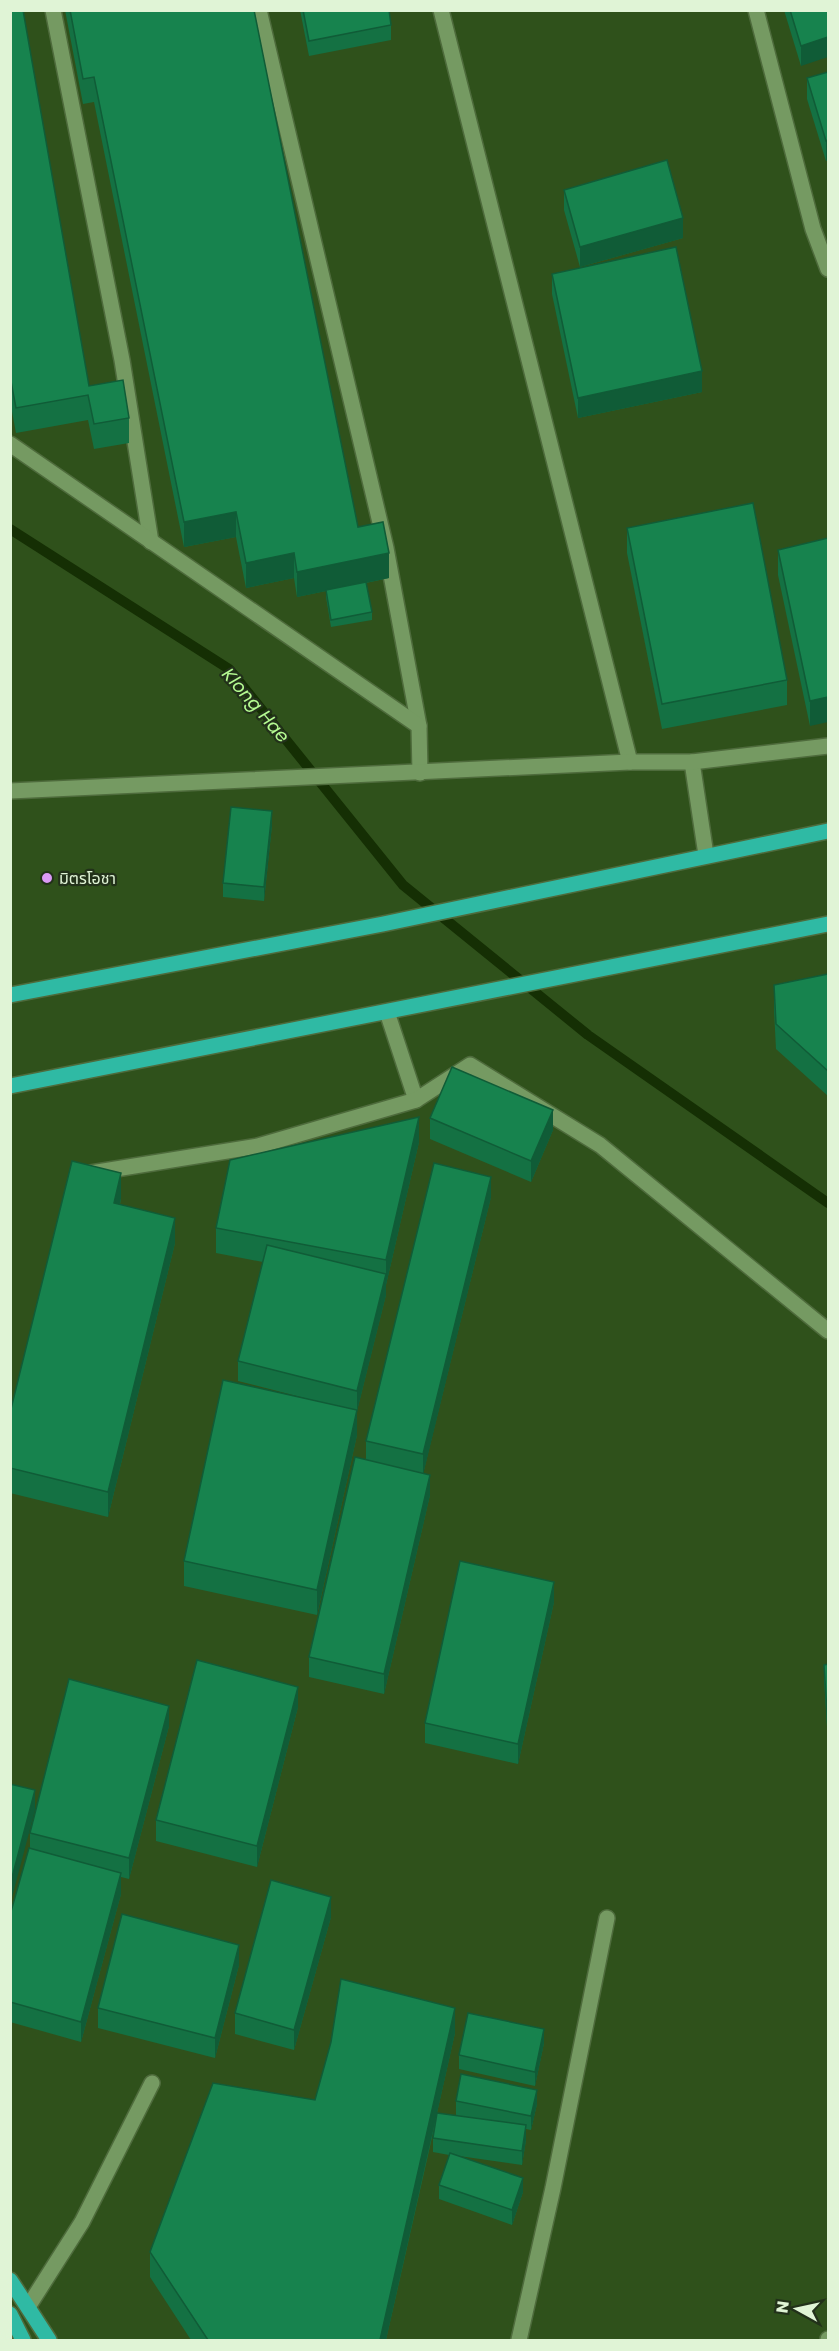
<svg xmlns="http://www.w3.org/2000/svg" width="839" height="2351" font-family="Poppins,'Noto Sans Thai',sans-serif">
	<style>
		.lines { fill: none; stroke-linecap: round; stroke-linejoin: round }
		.stream { stroke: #152f04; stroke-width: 10 }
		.minor-casing { stroke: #4e6b3c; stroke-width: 18 }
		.major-casing { stroke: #4e6b3c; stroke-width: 18 }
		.minor { stroke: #759a62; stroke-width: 15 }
		.major { stroke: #2fbaa4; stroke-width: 15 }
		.wall { fill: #147143 }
		.shaded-wall { fill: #105c37 }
		.building { fill: #17834e; stroke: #105c37; stroke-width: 1.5 }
		.poi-dot { fill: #db9af6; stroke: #22311a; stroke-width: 2 }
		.labels { text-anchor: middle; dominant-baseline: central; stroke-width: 4.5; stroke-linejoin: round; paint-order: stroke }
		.poi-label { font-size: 16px; fill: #e0f4d6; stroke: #22311a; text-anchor: start }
		.water-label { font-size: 18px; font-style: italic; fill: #b5fb91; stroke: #22311a }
	</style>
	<rect width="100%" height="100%" fill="#2f511b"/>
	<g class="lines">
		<path class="stream" d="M10 529 229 669 403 885 588 1035 828 1203"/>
		<defs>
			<g id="minor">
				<path d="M53 10 122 360 151 542"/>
				<path d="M259 10 386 548 419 726"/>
				<path d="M441 10 630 762"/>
				<path d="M756 10 813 229 828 269"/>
				<path d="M10 444 419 726 420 773"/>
				<path d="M692 762 706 855"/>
				<path d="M10 791 630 762H692L828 746"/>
				<path d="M387 1012 416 1100"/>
				<path d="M91 1173 258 1146 416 1100 470 1065 600 1145 828 1331"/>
				<path d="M28 2307 82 2222 152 2083"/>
				<path d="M519 2340 553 2188 607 1918"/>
				<path d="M828 2340V2339"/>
			</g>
			<g id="major">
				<path d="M10 995 383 924 828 831"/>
				<path d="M10 1086 828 924"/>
				<path d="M10 2280 49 2340"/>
				<path d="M10 2314 23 2340"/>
			</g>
		</defs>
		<use href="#minor" class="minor-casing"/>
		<use href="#major" class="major-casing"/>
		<use href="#minor" class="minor"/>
		<use href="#major" class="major"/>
	</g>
	<g class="wall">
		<path d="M10 10 89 386 129 418V443L94 449 88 420 16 433 10 401Z"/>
		<path d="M65 10H254L358 527 389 578 366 583 372 612V620L331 627 326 597V591L297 597 294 578 246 588 236 537 184 547 94 102 83 104Z"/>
		<path d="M300 10H389L391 25V40L309 56Z"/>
		<path d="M784 10H828L801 66Z"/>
		<path d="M828 72V160L826 161 807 99V78Z"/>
		<path d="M564 190 683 238 580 267 564 210Z"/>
		<path d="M552 274 702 392 578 418 552 294Z"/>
		<path d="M627 528 787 680V705L662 729 627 553Z"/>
		<path d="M828 538 810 726 778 575V550Z"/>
		<path d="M272 825 264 901 223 897V883Z"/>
		<path d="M828 974V1096L776 1049 774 1010V985Z"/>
		<path d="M430 1118 553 1130 531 1182 430 1139Z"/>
		<path d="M419 1142 386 1285V1295L357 1411V1435L317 1615 184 1586V1561L324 1403 238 1381V1361L263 1262 216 1253V1228Z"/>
		<path d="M491 1197 423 1474 430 1495 384 1694 309 1677V1657L366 1460V1441Z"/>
		<path d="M121 1198 120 1205 175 1243 108 1517 10 1493V1413Z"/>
		<path d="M554 1602 518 1764 425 1743V1723Z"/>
		<path d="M828 1664V1743L824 1679V1665Z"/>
		<path d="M298 1707 257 1867 156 1841V1820Z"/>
		<path d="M169 1726 129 1879 121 1877V1894L81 2042 10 2022V1915L30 1848V1833Z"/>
		<path d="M331 1917 294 2050 235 2034V2013Z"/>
		<path d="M239 1965 215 2058 98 2028V2008Z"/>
		<path d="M455 2033 437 2113 456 2116V2101L537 2104 531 2130 526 2129V2140L522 2165 459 2156 523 2192 512 2225 439 2199V2185L449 2155 433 2152V2138L436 2120 386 2340H191L150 2277V2252L315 2100Z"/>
		<path d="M544 2043 535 2086 459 2069V2055Z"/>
	</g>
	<g class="shaded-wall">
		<path d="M828 37V57L801 66V46Z"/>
		<path d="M828 140V160L826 161V141Z"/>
		<path d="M683 218V238L580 267V247Z"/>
		<path d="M702 371V392L578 418V398Z"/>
		<path d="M236 512V537L184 547V522Z"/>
		<path d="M294 553V578L246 588V563Z"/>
		<path d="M389 553V578L297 597V572Z"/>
		<path d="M828 697V722L810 726V701Z"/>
		<path d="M272 811V825L264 901V887Z"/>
		<path d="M553 1110V1130L531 1182V1161Z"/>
		<path d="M419 1117V1142L386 1285V1260Z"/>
		<path d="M121 1173V1198L114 1228V1203Z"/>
		<path d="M491 1177V1197L423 1475V1454Z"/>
		<path d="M175 1218V1243L108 1517V1492Z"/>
		<path d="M386 1274V1295L357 1411V1391Z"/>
		<path d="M357 1410V1435L317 1615V1590Z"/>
		<path d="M430 1475V1495L384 1694V1674Z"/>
		<path d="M554 1582V1602L518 1764V1744Z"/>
		<path d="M298 1687V1707L257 1867V1846Z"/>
		<path d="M169 1706V1726L129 1879V1858Z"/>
		<path d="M35 1790V1810L10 1905V1885Z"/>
		<path d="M121 1873V1894L81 2042V2022Z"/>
		<path d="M331 1897V1917L294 2050V2030Z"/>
		<path d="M239 1945V1965L215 2058V2038Z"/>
		<path d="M455 2008V2033L386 2340H380Z"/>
		<path d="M544 2029V2043L535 2086V2072Z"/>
		<path d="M537 2090V2104L531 2130V2116Z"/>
		<path d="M526 2125V2140L522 2165V2151Z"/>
		<path d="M523 2178V2192L512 2225V2210Z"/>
	</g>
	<g class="building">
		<path d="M10 10H23L89 386 123 380 129 418 94 424 88 395 16 408 10 376Z"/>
		<path d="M70 10H254L358 527 383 522 389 553 297 572 294 553 246 563 236 512 184 522 94 77 83 79Z"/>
		<path d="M303 10H389L391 25 309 41Z"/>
		<path d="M790 10H828V37L801 46Z"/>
		<path d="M828 72V140L826 141 807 78Z"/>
		<path d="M667 160 683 218 580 247 564 190Z"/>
		<path d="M676 247 702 371 578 398 552 274Z"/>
		<path d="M753 503 787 680 662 704 627 528Z"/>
		<path d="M828 538V697L810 701 778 550Z"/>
		<path d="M366 582 372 612 331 620 326 590Z"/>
		<path d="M231 807 272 811 264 887 223 883Z"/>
		<path d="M828 974V1071L776 1024 774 985Z"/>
		<path d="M452 1067 553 1110 531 1161 430 1118Z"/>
		<path d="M419 1117 386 1260 216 1228 230 1160Z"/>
		<path d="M72 1161 121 1173 114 1203 175 1218 108 1492 10 1468V1413Z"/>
		<path d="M434 1163 491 1177 423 1454 366 1441Z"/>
		<path d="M267 1245 386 1274 357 1391 238 1361Z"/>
		<path d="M223 1380 357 1410 317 1590 184 1561Z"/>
		<path d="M355 1457 430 1475 384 1674 309 1657Z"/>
		<path d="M460 1561 554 1582 518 1744 425 1723Z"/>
		<path d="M197 1660 298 1687 257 1846 156 1820Z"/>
		<path d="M828 1664V1728L824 1665Z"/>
		<path d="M69 1679 169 1706 129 1858 30 1833Z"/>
		<path d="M10 1784 35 1790 10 1885Z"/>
		<path d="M29 1848 121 1873 81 2022 10 2002V1915Z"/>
		<path d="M271 1880 331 1897 294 2030 235 2013Z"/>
		<path d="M122 1914 239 1945 215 2038 98 2008Z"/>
		<path d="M341 1979 455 2008 380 2340H208L150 2252 213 2083 315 2100 331 2042Z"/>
		<path d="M468 2013 544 2029 535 2072 459 2055Z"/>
		<path d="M461 2074 537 2090 531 2116 456 2101Z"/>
		<path d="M437 2113 526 2125 522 2151 433 2138Z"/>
		<path d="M450 2153 523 2178 512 2210 439 2185Z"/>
	</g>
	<circle class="poi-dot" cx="47" cy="878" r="6"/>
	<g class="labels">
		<g class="poi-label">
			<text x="59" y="878">มิตรโอชา</text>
		</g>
		<g class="water-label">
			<text transform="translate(256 705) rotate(49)">Klong Hae</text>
		</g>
	</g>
	<rect width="839" height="2351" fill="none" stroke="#e0f4d6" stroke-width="24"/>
	<g transform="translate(797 2309) rotate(278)" stroke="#22311a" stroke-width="4.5" paint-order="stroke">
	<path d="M0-4.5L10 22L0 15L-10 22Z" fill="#e0f4d6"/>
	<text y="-9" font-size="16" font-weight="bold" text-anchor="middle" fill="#e0f4d6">N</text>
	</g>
</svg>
